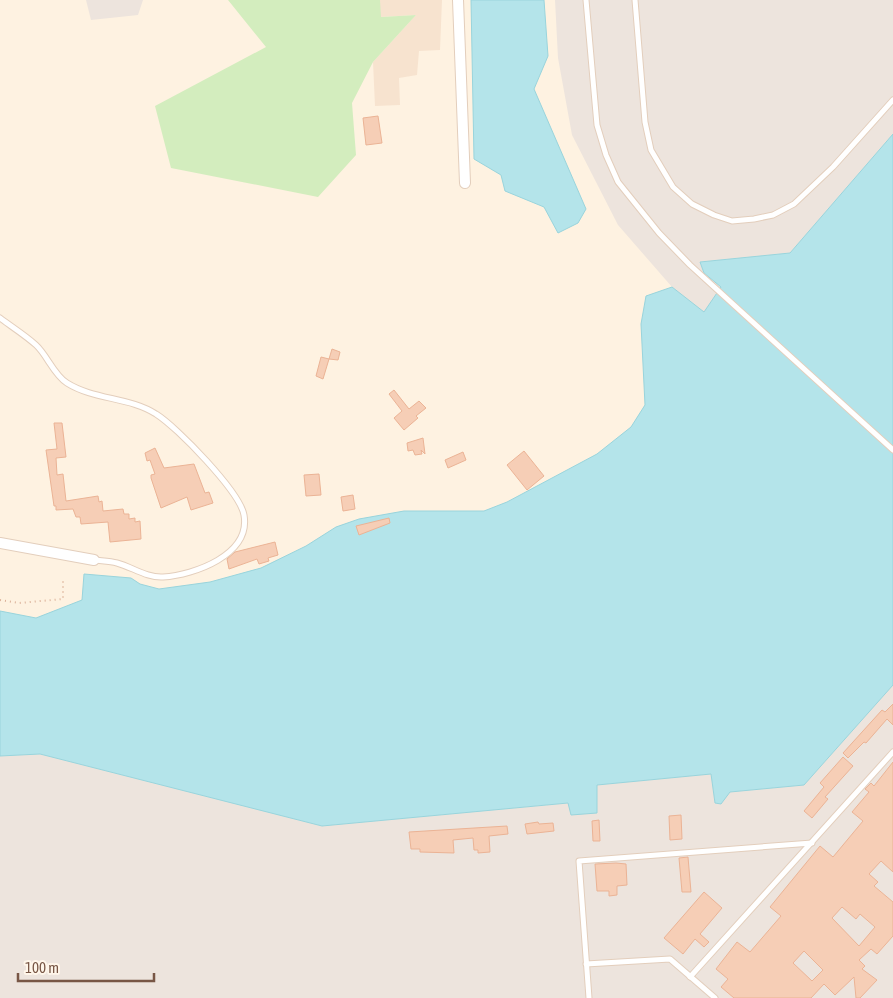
<svg xmlns="http://www.w3.org/2000/svg" width="893" height="998" font-family="'Asap Condensed',sans-serif">
	<style>
		.residential { fill: #f7e3cf }
		.industrial { fill: #ede4dd }
		.green { fill: #d3edbe }
		.water { fill: #b4e4ea; stroke: #99d4dc }
		.building { fill: #f6ceb6; stroke: #ebb395; fill-rule: evenodd }
		.lines { fill: none; stroke-linecap: round; stroke-linejoin: round }
		.service-casing { stroke: #e3cebc; stroke-width: 7 }
		.minor-casing { stroke: #e3cebc; stroke-width: 12 }
		.path { stroke: #dbb199; stroke-width: 2; stroke-dasharray: 1 4; stroke-linecap: butt }
		.service { stroke: #fff; stroke-width: 5 }
		.minor { stroke: #fff; stroke-width: 10 }
	</style>
	<rect width="100%" height="100%" fill="#fef2e1"/>
	<path class="residential" d="M380 0H442L440 50 419 51 417 75 399 78 400 105 375 106 373 62 416 15 380 17Z"/>
	<g class="industrial">
		<path d="M86 0H143L138 15 91 20Z"/>
		<path d="M555 0H893V134L790 253 701 262 704 273 721 287 704 313 672 287 618 225 572 135 558 58Z"/>
		<path d="M893 685V998H0V756L40 754 322 826 569 803 571 815 597 812V785L711 774 715 803 730 792 804 785Z"/>
	</g>
	<path class="green" d="M228 0H380L381 17 416 15 373 62 352 103 356 155 318 197 171 168 155 106 266 47Z"/>
	<g class="water">
		<path d="M471 0H544L548 56 534 89 586 209 578 223 558 233 544 207 505 191 501 175 474 159Z"/>
		<path d="M893 134V685L804 785 730 792 721 804 715 803 711 774 597 785V813L571 815 568 803 322 826 40 754 0 756V611L36 618 82 600 84 574 131 578 140 584 159 589 210 582 261 568 306 546 336 527 359 519 404 511H484L507 502 597 454 631 427 645 405 641 324 646 296 672 287 704 312 721 287 704 273 700 262 790 253Z"/>
	</g>
	<g class="building">
		<path d="M378 116 382 143 366 145 363 118Z"/>
		<path d="M332 349 340 352 338 360 329 359 323 379 316 376 321 357 329 359Z"/>
		<path d="M394 390 409 409 419 401 426 408 416 416 418 418 404 430 394 418 402 411 389 394Z"/>
		<path d="M54 423H62L66 457 56 458 57 475 63 474 66 501 98 496 99 502 102 501 103 511 123 509 124 514H129V519L135 518V522L140 521 141 539 110 542 108 522 81 524 80 517H76L73 509 56 510V506H54L46 450 57 449Z"/>
		<path d="M423 438 425 454 421 450 422 454 415 455 413 450 408 451 407 443Z"/>
		<path d="M155 448 164 468 194 464 205 493 209 492 213 503 191 510 187 497 161 508 151 478V475L155 474 150 460 147 461 145 453Z"/>
		<path d="M524 451 544 476 527 490 507 465Z"/>
		<path d="M463 452 466 460 448 468 445 460Z"/>
		<path d="M319 474 321 495 306 496 304 475Z"/>
		<path d="M353 495 355 509 343 511 341 497Z"/>
		<path d="M389 518 390 523 359 535 356 526Z"/>
		<path d="M275 542 278 555 268 558 269 561 259 564 257 559 229 569 227 559 235 552Z"/>
		<path d="M893 704V725L887 719 866 743 864 742 848 758 843 753 882 710 885 712Z"/>
		<path d="M843 757 853 766 825 797 828 799 812 818 804 811 824 787 820 783Z"/>
		<path d="M893 762V872L881 861 869 874 878 882 874 886 893 902V936L877 954 871 949 859 960 865 966 862 969 877 980 860 998H856L854 977 835 995 824 984 811 998H734L721 987 728 979 716 969 737 942 750 952 781 916 770 907 820 846 833 857 863 821 852 812 869 792 865 789 871 783 874 786ZM842 907 856 919 860 914 875 927 859 946 832 918ZM804 951 823 970 812 981 793 963Z"/>
		<path d="M681 815 682 839 670 840 669 816Z"/>
		<path d="M599 820 600 841H593L592 821Z"/>
		<path d="M538 822 539 824 553 823 554 831 527 834 525 824Z"/>
		<path d="M507 826 508 834 489 836 490 852 478 853V850H474L473 838 453 840 454 853 420 852V849H411L409 832Z"/>
		<path d="M688 857 691 892H682L679 858Z"/>
		<path d="M616 863 626 864 627 885 617 886V895L609 896V891H597L595 864Z"/>
		<path d="M704 892 722 908 700 934 709 942 704 947 695 939 683 954 664 938Z"/>
	</g>
	<g class="lines">
		<defs>
			<g id="service">
				<path d="M586 0 597 125 606 155 618 182 659 233 690 265 893 450"/>
				<path d="M635 0 645 122 651 150 673 187 692 204 714 215 732 221 754 219 773 215 794 204 833 167 893 100"/>
				<path d="M0 318C12 327 25 335 36 345 47 355 54 375 67 383 94 400 130 397 156 414 177 427 240 492 244 515 251 555 194 575 163 577 147 578 132 567 117 563 110 561 102 561 94 560"/>
				<path d="M586 964 670 959 715 998"/>
				<path d="M690 977 893 752"/>
				<path d="M589 998 579 861 812 843"/>
			</g>
			<g id="minor">
				<path d="M458 0 465 183"/>
				<path d="M0 543 94 560"/>
			</g>
		</defs>
		<use href="#service" class="service-casing"/>
		<use href="#minor" class="minor-casing"/>
		<path class="path" d="M0 600 19 603 63 599V578"/>
		<use href="#service" class="service"/>
		<use href="#minor" class="minor"/>
	</g>
	<path d="M18 973v8h136v-8" fill="none" stroke="#785645" stroke-width="2.5"/>
	<text x="25" y="973" font-size="15" fill="#785645" stroke="#fff6ea" stroke-width="4" paint-order="stroke">100 m</text>
</svg>
